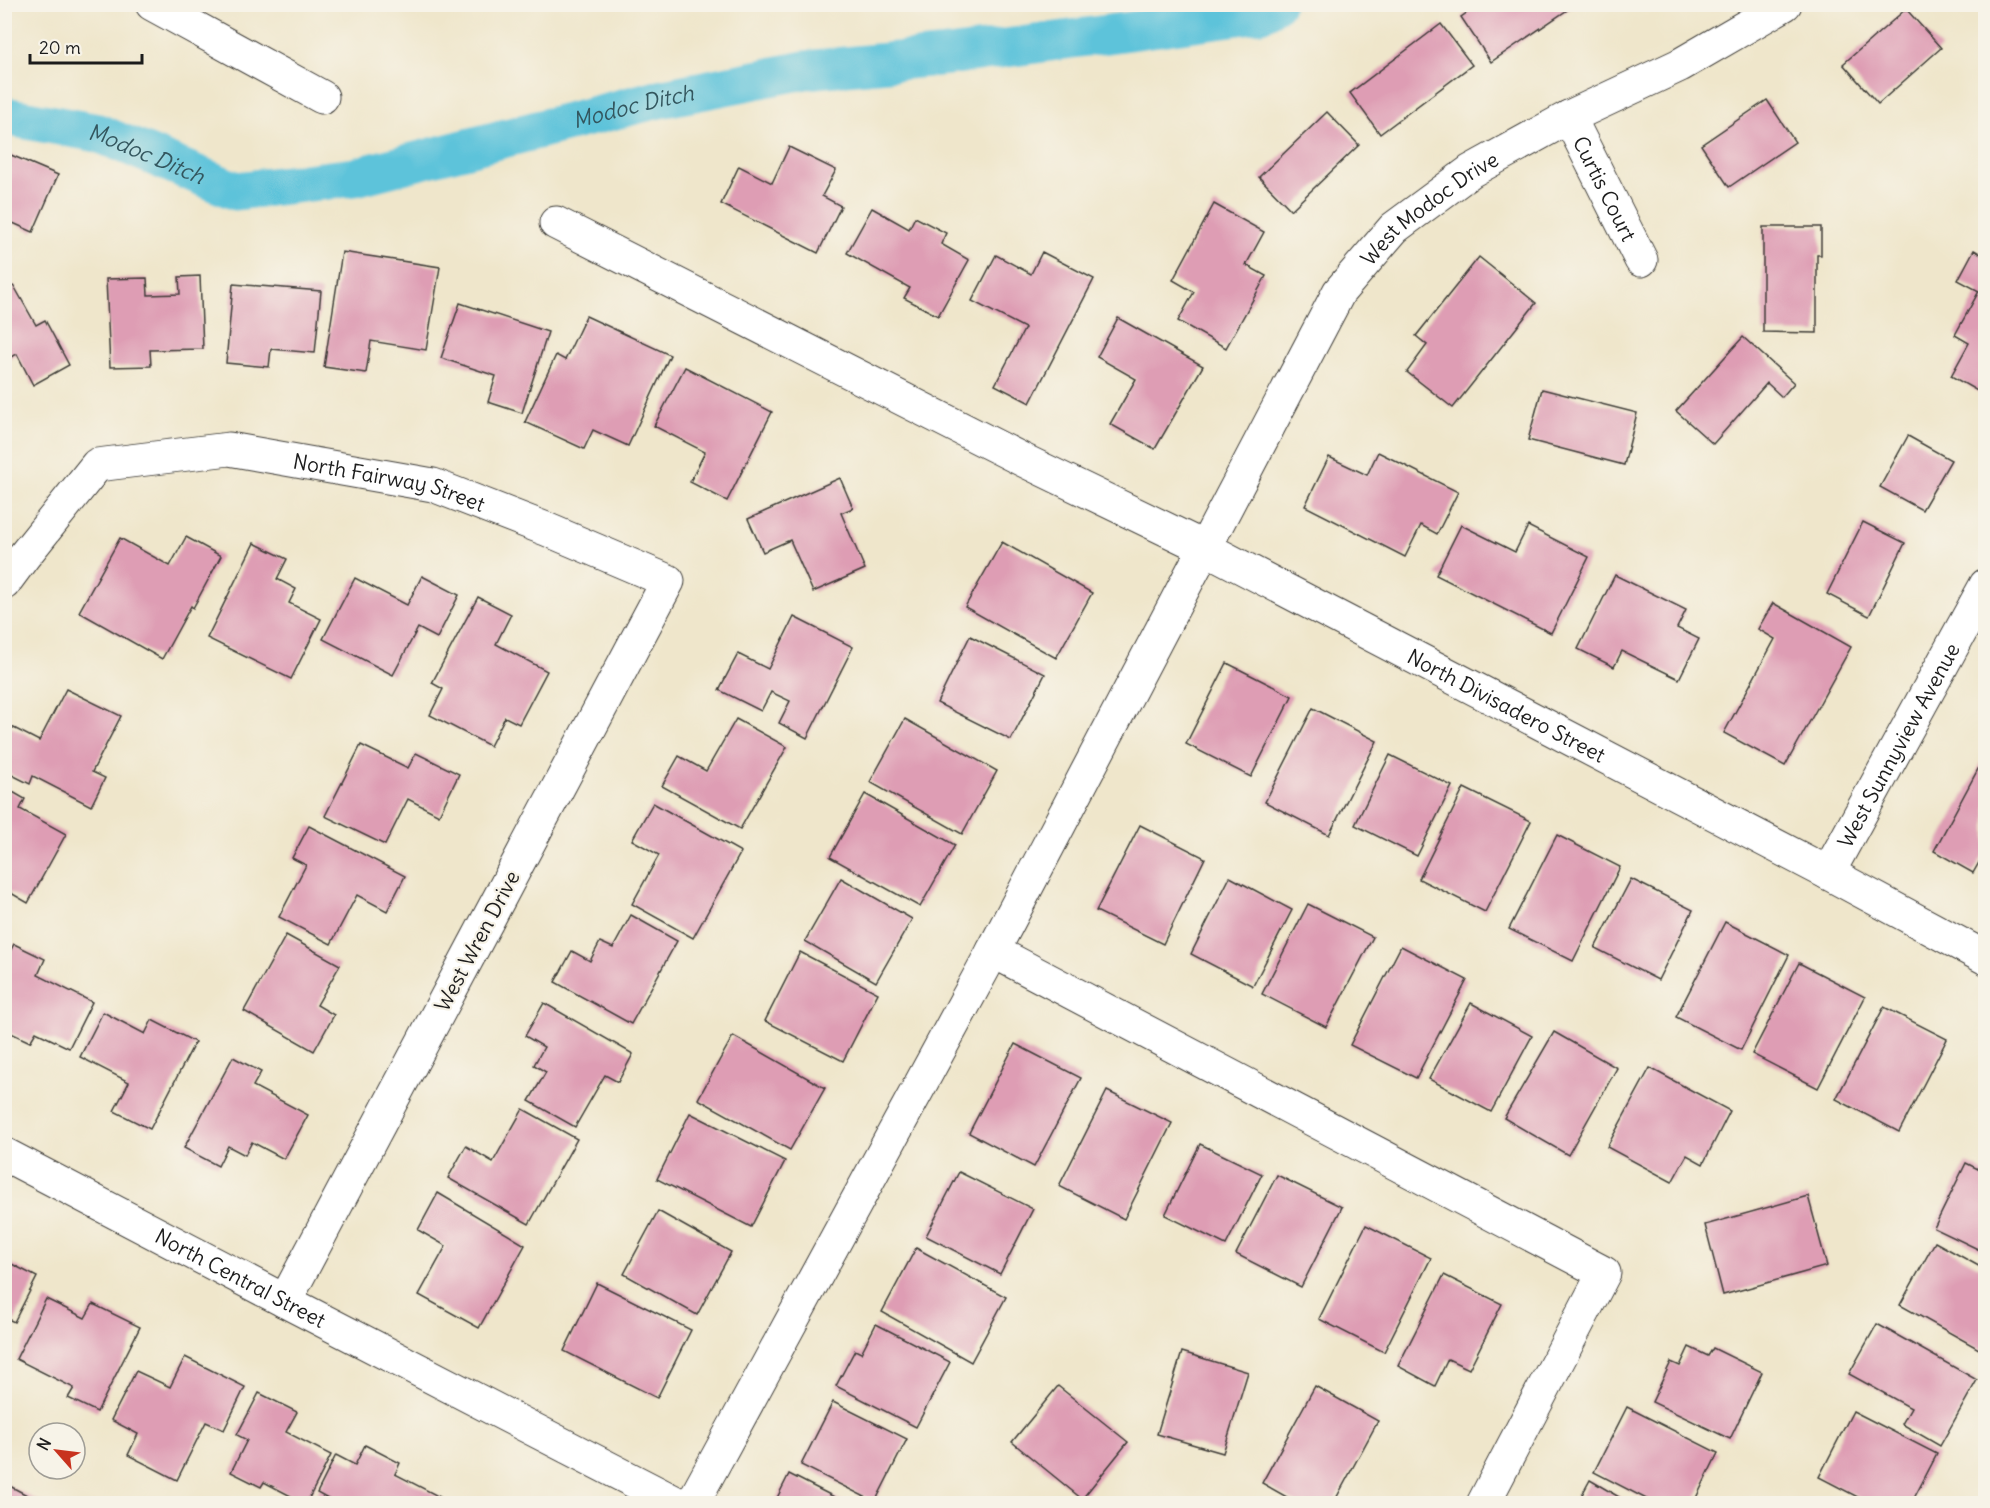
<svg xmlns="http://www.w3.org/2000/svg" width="1990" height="1508" font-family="Delius,sans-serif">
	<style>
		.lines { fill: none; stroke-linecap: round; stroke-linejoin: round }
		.canal { stroke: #5dc3da; stroke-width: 39 }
		.building { fill: #de9db4 }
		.minor-casing { stroke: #3c3a36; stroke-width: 35 }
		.minor { stroke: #fff; stroke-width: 33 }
		.labels { text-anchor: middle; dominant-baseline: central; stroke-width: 4.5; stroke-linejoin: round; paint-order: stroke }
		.street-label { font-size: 21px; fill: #1c1c1c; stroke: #f7f3e8 }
		.water-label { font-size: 22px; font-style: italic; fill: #33565e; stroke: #f7f3e8 }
	</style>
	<rect width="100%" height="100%" fill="#f7f3e8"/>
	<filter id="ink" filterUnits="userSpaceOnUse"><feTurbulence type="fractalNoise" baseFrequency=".0167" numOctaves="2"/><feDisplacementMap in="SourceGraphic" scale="12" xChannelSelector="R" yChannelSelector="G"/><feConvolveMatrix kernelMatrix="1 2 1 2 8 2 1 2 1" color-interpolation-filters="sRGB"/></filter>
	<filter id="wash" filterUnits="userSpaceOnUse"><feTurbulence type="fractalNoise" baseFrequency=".008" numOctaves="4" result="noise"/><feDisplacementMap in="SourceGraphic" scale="24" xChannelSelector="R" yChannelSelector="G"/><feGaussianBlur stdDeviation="1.35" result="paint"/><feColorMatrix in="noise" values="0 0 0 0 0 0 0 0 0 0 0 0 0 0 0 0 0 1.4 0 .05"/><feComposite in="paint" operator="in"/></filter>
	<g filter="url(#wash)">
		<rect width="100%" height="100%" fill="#efe6cb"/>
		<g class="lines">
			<path class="canal" id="s1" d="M4 116 98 133 236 191 355 177 654 100 805 70 948 56 1260 13 1275 4"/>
		</g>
		<g id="blocks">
			<g class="building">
				<path d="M1480 4H1576L1491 62 1461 17Z"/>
				<path d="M1906 9 1941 48 1878 104 1843 64Z"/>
				<path d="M1441 24 1472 65 1380 134 1350 93Z"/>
				<path d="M1767 100 1795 142 1729 187 1701 145Z"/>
				<path d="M1327 112 1359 145 1291 210 1259 177Z"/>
				<path d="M789 147 836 170 822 196 841 206 818 253 721 204 739 166 772 183Z"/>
				<path d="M11 155 58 175 33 232 4 219V169Z"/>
				<path d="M1214 204 1264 232 1246 265 1266 276 1226 348 1178 321 1194 292 1173 280Z"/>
				<path d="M872 208 909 229 915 217 946 233 941 244 969 260 938 316 904 298 910 288 847 253Z"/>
				<path d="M1763 227H1821V255H1817V333L1763 332Z"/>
				<path d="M1974 250 1986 257V396L1951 376 1969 343 1955 335 1979 291 1958 280Z"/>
				<path d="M342 252 440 267 426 350 371 341 366 373 324 367Z"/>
				<path d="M1042 252 1094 279 1030 403 995 385 1025 328 972 301 996 255 1031 274Z"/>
				<path d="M1479 257 1536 303 1453 408 1407 372 1427 345 1416 336Z"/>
				<path d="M200 276 203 349 150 350 151 366 110 367 106 279 147 278 148 295 180 294 179 277Z"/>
				<path d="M233 284 321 291 315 353 271 349 269 367 226 363Z"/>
				<path d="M14 286 36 325 45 320 69 365 33 385 17 354 4 361V291Z"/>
				<path d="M460 303 548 332 522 413 488 402 496 376 441 358Z"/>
				<path d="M586 316 670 355 628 446 593 430 584 449 525 422 556 355 565 360Z"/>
				<path d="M1118 318 1203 366 1155 449 1110 424 1136 379 1097 357Z"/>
				<path d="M1743 337 1794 383 1782 397 1767 383 1713 444 1676 411Z"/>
				<path d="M685 367 772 412 727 501 690 482 705 452 654 426Z"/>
				<path d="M1542 389 1637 413 1624 465 1528 440Z"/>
				<path d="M1908 436 1951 460 1922 510 1880 487Z"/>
				<path d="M1378 452 1458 492 1437 534 1421 525 1405 557 1305 506 1329 457 1367 475Z"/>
				<path d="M840 478 853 508 841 513 865 569 813 592 790 540 763 552 748 519Z"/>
				<path d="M1863 522 1905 543 1869 616 1827 594Z"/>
				<path d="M1461 525 1515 552 1528 526 1589 557 1551 633 1436 575Z"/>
				<path d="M186 537 221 556 193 608 191 606 162 659 79 612 120 538 170 566Z"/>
				<path d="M1002 542 1092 593 1056 658 965 607Z"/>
				<path d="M254 543 287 559 277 579 296 589 289 603 321 619 291 679 207 638Z"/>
				<path d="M1615 575 1686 610 1677 628 1699 639 1679 679 1622 651 1614 667 1578 649Z"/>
				<path d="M422 576 459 595 437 638 418 628 393 675 323 639 355 578 407 605Z"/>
				<path d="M478 597 511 614 496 644 547 671 519 724 505 717 490 746 430 715 443 689 432 683Z"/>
				<path d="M1773 603 1851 647 1785 766 1724 733 1775 639 1758 629Z"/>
				<path d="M794 617 853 647 807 738 779 723 790 701 771 692 761 711 719 690 738 654 768 669Z"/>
				<path d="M970 636 1045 674 1011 740 937 703Z"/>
				<path d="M1227 663 1292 696 1251 777 1186 744Z"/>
				<path d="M66 689 121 716 92 772 105 778 91 806 33 776 30 784 4 771V736L10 726 39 741Z"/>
				<path d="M1313 708 1377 741 1329 835 1265 802Z"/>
				<path d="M736 719 787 747 740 829 662 786 679 756 706 771Z"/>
				<path d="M905 719 997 771 962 834 870 782Z"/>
				<path d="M361 745 408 768 416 753 459 774 439 815 408 799 385 845 325 816Z"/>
				<path d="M1390 755 1452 786 1417 856 1355 825Z"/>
				<path d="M1984 758 1986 759V850L1973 873 1934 851Z"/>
				<path d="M4 787 25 799 20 809 66 834 28 903 4 889Z"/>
				<path d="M1464 788 1531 821 1485 912 1419 879Z"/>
				<path d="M865 794 955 845 920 907 830 857Z"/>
				<path d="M653 803 741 852 693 938 632 904 659 855 632 840Z"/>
				<path d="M1140 825 1205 858 1163 944 1096 911Z"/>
				<path d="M309 826 405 876 387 911 357 895 331 944 279 917 306 865 292 858Z"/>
				<path d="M1557 835 1620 867 1573 961 1509 929Z"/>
				<path d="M1230 877 1292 910 1253 986 1191 954Z"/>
				<path d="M841 878 912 919 876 982 805 941Z"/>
				<path d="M1631 879 1693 910 1658 980 1595 948Z"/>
				<path d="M1308 904 1373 937 1326 1027 1262 994Z"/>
				<path d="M631 915 677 941 631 1024 555 982 572 951 590 961 600 942 613 948Z"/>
				<path d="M1725 922 1789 955 1741 1050 1676 1017Z"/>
				<path d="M286 935 340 965 317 1005 334 1015 314 1051 244 1011Z"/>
				<path d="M14 944 45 959 38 975 92 1002 69 1048 36 1032 30 1042 11 1033 4 1045V963Z"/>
				<path d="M1401 946 1467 980 1416 1078 1350 1045Z"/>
				<path d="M800 952 878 993 843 1061 765 1021Z"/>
				<path d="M1799 963 1865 997 1818 1088 1752 1054Z"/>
				<path d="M544 1003 633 1054 618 1082 605 1075 575 1127 529 1101 546 1072 534 1065 544 1047 525 1036Z"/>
				<path d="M1471 1003 1532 1036 1491 1112 1429 1079Z"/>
				<path d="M1884 1007 1947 1039 1899 1132 1836 1099Z"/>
				<path d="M103 1012 145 1034 152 1020 195 1042 150 1129 114 1111 129 1082 80 1057Z"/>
				<path d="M1554 1032 1617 1068 1568 1155 1504 1118Z"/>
				<path d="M733 1036 825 1088 790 1150 698 1099Z"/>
				<path d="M1015 1044 1081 1078 1034 1167 969 1133Z"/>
				<path d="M233 1057 261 1072 253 1086 308 1115 284 1159 252 1142 245 1155 228 1146 218 1166 184 1148Z"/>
				<path d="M1650 1068 1730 1111 1703 1164 1687 1155 1672 1182 1607 1147Z"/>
				<path d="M1107 1091 1172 1123 1124 1219 1059 1186Z"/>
				<path d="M523 1109 577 1139 529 1224 448 1178 466 1146 493 1162Z"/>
				<path d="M690 1113 785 1161 751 1227 657 1179Z"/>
				<path d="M1200 1144 1262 1174 1226 1245 1165 1215Z"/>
				<path d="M1966 1163 1986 1173V1253L1934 1228Z"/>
				<path d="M959 1172 1033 1209 1000 1274 926 1236Z"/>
				<path d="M1277 1175 1342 1207 1301 1287 1236 1254Z"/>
				<path d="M438 1193 525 1245 479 1328 419 1295 446 1246 418 1230Z"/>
				<path d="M1808 1196 1827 1266 1723 1295 1705 1225Z"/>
				<path d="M658 1211 731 1252 697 1315 624 1274Z"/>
				<path d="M1366 1225 1431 1258 1384 1352 1319 1319Z"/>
				<path d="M1935 1242 1986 1270V1353L1900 1305Z"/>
				<path d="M916 1248 1006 1297 971 1362 882 1312Z"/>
				<path d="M4 1260 37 1277 14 1322 4 1317Z"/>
				<path d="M1444 1275 1502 1304 1469 1369 1448 1359 1435 1386 1398 1366Z"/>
				<path d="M597 1283 691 1330 657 1398 564 1351Z"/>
				<path d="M46 1299 85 1318 93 1304 140 1327 97 1412 68 1398 74 1388 16 1359Z"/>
				<path d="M876 1324 950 1362 916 1427 836 1386 855 1350 861 1353Z"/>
				<path d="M1877 1324 1977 1380 1940 1446 1902 1424 1911 1408 1849 1374Z"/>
				<path d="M1689 1347 1708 1356 1713 1348 1762 1372 1730 1439 1652 1402 1671 1362 1680 1366Z"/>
				<path d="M1182 1352 1248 1372 1223 1453 1157 1434Z"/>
				<path d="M185 1357 245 1387 224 1430 206 1422 177 1480 128 1455 138 1434 111 1420 136 1371 170 1387Z"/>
				<path d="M1058 1386 1128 1442 1082 1499 1012 1442Z"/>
				<path d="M1315 1386 1378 1421 1333 1504H1299L1262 1483Z"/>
				<path d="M259 1393 297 1412 286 1432 331 1455 306 1504 264 1482 261 1487 231 1472 247 1440 237 1435Z"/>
				<path d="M833 1402 907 1439 875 1502 801 1465Z"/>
				<path d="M1627 1407 1718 1453 1693 1504H1656L1594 1472Z"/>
				<path d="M1853 1411 1937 1454 1911 1504H1871L1819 1477Z"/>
				<path d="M365 1445 400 1463 395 1474 440 1497 437 1504H337L317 1493 336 1455 355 1465Z"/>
				<path d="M789 1474 848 1504H774Z"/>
				<path d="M1590 1480 1631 1504H1577Z"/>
				<path d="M4 1483 44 1504H4Z"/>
			</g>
		</g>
	</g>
	<g filter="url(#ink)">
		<use href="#blocks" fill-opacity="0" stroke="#3c3a36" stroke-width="1.5"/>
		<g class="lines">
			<defs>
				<g id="minor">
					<path d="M152 4 322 97"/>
					<path id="s2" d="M1569 117 1641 260"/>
					<path id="s3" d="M556 223 1023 460 1205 548 1828 873 1986 958"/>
					<path id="s4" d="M4 583 24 556 97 465 229 449 433 485 546 529 668 581 285 1301"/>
					<path id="s5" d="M1828 873 1986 585"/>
					<path id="s6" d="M4 1154 285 1301 678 1504"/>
					<path d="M692 1504 993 951"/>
					<path id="s7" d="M1483 1504 1604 1273 993 951 1339 292 1394 228 1471 171 1569 117 1680 65 1785 4"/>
				</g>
			</defs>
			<use href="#minor" class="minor-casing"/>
			<use href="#minor" class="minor"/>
		</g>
	</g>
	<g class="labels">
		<g class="street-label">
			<text stroke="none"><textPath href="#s2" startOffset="80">Curtis Court</textPath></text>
			<text stroke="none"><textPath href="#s7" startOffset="1820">West Modoc Drive</textPath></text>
			<text stroke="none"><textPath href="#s4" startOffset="447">North Fairway Street</textPath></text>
			<text stroke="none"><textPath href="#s3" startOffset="1066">North Divisadero Street</textPath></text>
			<text stroke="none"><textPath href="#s5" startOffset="146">West Sunnyview Avenue</textPath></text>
			<text transform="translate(477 941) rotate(-62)">West Wren Drive</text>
			<text stroke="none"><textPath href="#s6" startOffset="267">North Central Street</textPath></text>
		</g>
		<g class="water-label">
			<text stroke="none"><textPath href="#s1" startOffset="652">Modoc Ditch</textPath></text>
			<text stroke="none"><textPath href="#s1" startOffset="148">Modoc Ditch</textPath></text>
		</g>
	</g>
	<rect width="1990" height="1508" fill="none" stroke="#f7f3e8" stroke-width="24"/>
	<g transform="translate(57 1451) rotate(298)"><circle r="28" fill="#f7f3e8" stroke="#9f9d96" stroke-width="1.5"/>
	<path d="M0-4.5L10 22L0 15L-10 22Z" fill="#c8321e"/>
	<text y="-9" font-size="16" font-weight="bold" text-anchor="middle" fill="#1c1c1c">N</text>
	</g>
	<path d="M30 54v9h112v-9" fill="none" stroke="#1c1c1c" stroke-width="3"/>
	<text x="39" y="54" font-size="18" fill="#1c1c1c" stroke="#f7f3e8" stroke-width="4.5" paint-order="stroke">20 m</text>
</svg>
